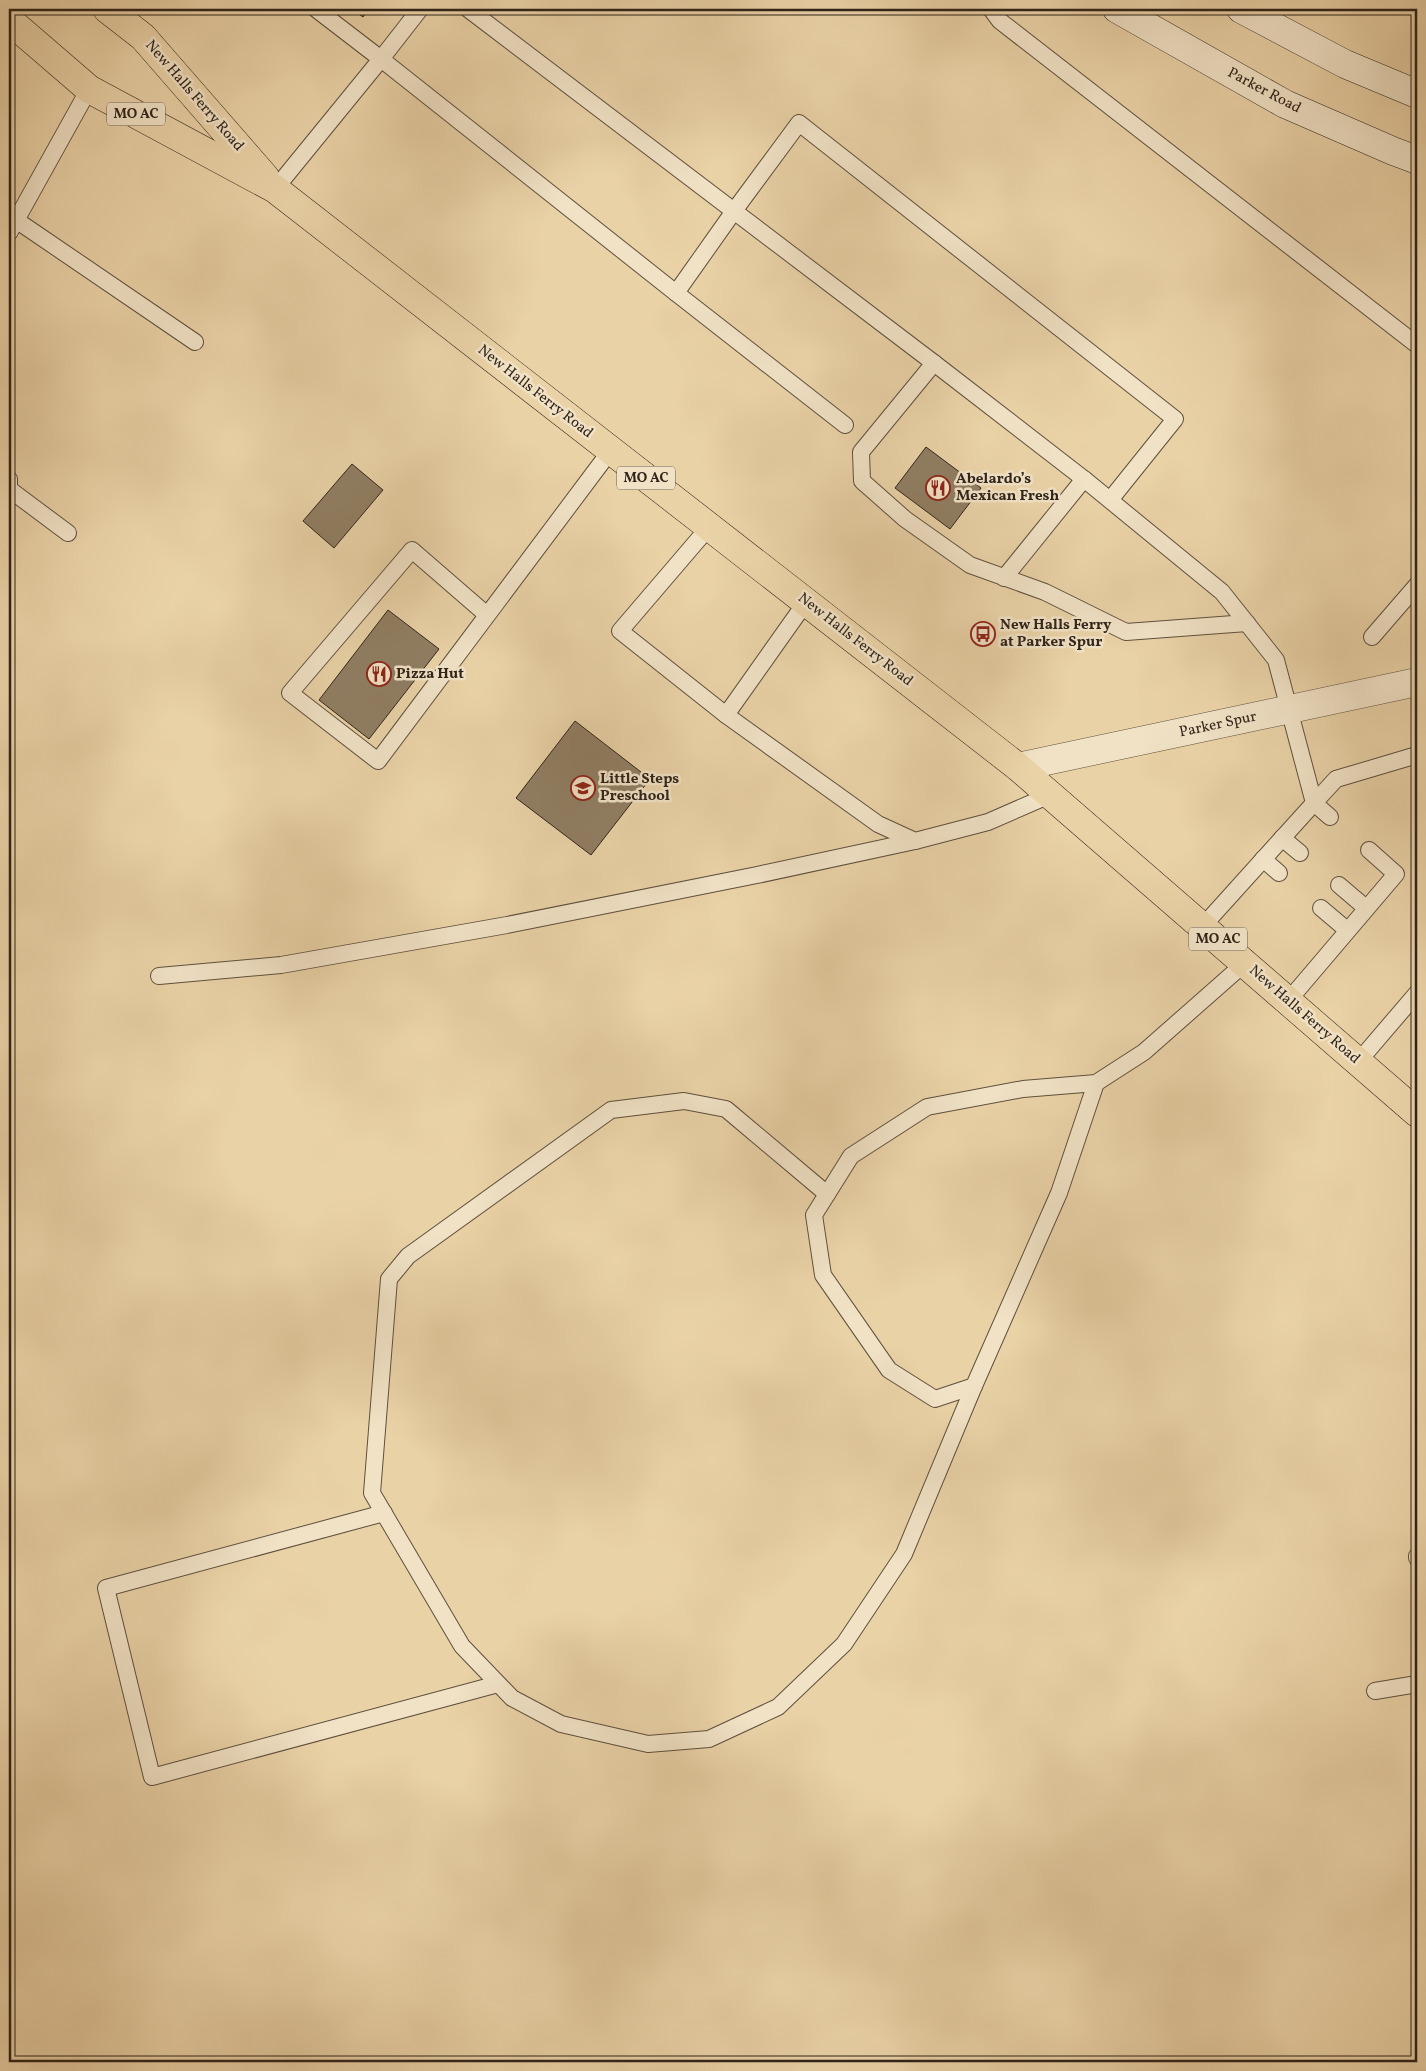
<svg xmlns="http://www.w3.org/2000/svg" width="1426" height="2071" font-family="Vollkorn,serif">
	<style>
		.building { fill: #907e63; stroke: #2f231a }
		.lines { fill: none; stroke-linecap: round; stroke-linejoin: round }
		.service-casing { stroke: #5e4f3d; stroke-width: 18 }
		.tertiary-casing { stroke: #5e4f3d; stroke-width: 29 }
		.secondary-casing { stroke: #2f231a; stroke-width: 29 }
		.primary-casing { stroke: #2f231a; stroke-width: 29 }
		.service { stroke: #f1e2c6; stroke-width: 16 }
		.tertiary { stroke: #f1e2c6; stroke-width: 28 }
		.secondary { stroke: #f1e2c6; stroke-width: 28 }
		.primary { stroke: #ead2a7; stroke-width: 28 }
		.labels { text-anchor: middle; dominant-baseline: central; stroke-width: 5; stroke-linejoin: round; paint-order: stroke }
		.shield { fill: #f1e2c6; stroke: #695c4e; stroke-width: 1 }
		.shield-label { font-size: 14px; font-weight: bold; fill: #2f231a }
		.street-label { font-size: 15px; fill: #2f231a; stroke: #f1e2c6 }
		.poi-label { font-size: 15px; font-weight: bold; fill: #2f231a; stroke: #f1e2c6; text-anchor: start }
	</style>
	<rect width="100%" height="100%" fill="#ead2a7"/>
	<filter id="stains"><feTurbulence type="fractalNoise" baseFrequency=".004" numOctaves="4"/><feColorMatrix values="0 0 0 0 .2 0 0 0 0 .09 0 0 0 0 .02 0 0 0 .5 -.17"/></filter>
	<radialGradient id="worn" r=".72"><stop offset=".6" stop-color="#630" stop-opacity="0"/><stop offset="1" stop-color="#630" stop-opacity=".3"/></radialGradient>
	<g class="building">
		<path d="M352 9H369L363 17Z"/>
		<path d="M926 447 981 488 950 529 895 488Z"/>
		<path d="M352 464 383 490 334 548 303 521Z"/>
		<path d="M388 610 439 649 369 739 319 700Z"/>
		<path d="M575 721 650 779 591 855 516 798Z"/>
	</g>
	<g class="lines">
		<defs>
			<g id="service">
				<path d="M420 9 381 59 676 293 734 211 799 123 1175 419 1110 500"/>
				<path d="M468 9 934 363 1084 479 1222 592 1276 660 1314 803 1203 926"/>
				<path d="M991 9 1000 21 1417 345"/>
				<path d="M275 189 381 59 316 9"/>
				<path d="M16 220 195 342"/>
				<path d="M9 233 89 89"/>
				<path d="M676 293 845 425"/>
				<path d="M934 363 861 452 862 481 905 519 970 565 1045 592 1126 632 1247 623"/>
				<path d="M9 479V489L68 533"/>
				<path d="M709 527 620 631 726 715 806 602"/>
				<path d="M1004 578 1084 479"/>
				<path d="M487 615 412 550 290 693 378 761 611 450"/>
				<path d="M1372 637 1417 585"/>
				<path d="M726 715 878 824 915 841 988 822 1050 795"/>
				<path d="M1330 817 1314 803 1336 779 1417 755"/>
				<path d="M1282 838 1300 853"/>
				<path d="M1263 859 1279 873"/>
				<path d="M1339 885 1366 908"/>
				<path d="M1321 908 1347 930"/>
				<path d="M159 976 281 965 507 925 757 875 915 841"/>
				<path d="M1288 1001 1396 874 1369 850"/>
				<path d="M1358 1062 1417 993"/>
				<path d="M1096 1083 1059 1193 974 1386 935 1399 889 1370 823 1275 814 1215 851 1156 927 1107 1023 1089 1096 1083 1144 1052 1245 963"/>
				<path d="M827 1194 726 1109 684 1101 611 1110 408 1256 389 1279 372 1493 462 1646 512 1698 561 1724 648 1744 709 1739 778 1707 844 1644 904 1554 974 1386"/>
				<path d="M384 1513 106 1588 152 1777 498 1684"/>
				<path d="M1417 1556V1558"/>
				<path d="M1375 1691 1417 1684"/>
			</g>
			<path id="tertiary" d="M1018 767 1417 682"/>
			<g id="secondary">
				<path d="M1117 9 1285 104 1393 151 1417 160"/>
				<path d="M1241 9 1345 64 1417 94"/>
			</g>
			<g id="primary">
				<path d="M107 9 143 37 265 177"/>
				<path d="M9 20 89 89 275 189 1018 767 1417 1113"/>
			</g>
		</defs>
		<use href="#service" class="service-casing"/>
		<use href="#tertiary" class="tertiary-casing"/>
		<use href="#secondary" class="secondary-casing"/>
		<use href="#primary" class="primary-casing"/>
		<use href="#service" class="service"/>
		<use href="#tertiary" class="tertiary"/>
		<use href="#secondary" class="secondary"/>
		<use href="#primary" class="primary"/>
	</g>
	<defs>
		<symbol id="restaurant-ring" viewBox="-11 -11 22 22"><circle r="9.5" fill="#f1e2c6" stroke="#8f2418" stroke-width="1.5"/><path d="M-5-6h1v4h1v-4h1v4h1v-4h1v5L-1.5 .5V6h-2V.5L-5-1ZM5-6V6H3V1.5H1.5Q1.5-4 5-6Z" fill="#8f2418"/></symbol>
		<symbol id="bus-ring" viewBox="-11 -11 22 22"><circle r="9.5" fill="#f1e2c6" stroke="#8f2418" stroke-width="1.5"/><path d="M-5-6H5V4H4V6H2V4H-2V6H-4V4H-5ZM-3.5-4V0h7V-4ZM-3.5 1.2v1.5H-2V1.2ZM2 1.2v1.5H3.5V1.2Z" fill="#8f2418"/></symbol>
		<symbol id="school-ring" viewBox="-11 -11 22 22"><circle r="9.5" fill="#f1e2c6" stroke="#8f2418" stroke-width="1.5"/><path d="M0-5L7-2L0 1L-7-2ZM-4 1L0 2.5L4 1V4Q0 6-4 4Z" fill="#8f2418"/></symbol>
	</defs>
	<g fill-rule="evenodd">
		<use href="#restaurant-ring" x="924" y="474" width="28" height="28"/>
		<use href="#bus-ring" x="969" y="620" width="28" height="28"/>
		<use href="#restaurant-ring" x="365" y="660" width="28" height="28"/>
		<use href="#school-ring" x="569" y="774" width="28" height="28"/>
	</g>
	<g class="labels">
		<g class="shield">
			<rect x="107" y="102.5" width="58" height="23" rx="4"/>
			<rect x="617" y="466.5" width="58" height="23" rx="4"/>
			<rect x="1189" y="927.5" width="58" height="23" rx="4"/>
		</g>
		<g class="shield-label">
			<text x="136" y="114">MO AC</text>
			<text x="646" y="478">MO AC</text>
			<text x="1218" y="939">MO AC</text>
		</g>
		<g class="street-label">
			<text transform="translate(1264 91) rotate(28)">Parker Road</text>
			<text transform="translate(194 96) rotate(49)">New Halls Ferry Road</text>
			<text transform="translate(535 392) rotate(38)">New Halls Ferry Road</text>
			<text transform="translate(855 640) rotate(38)">New Halls Ferry Road</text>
			<text transform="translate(1218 725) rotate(-12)">Parker Spur</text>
			<text transform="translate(1304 1015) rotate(41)">New Halls Ferry Road</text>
		</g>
		<g class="poi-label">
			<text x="956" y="479">Abelardo’s<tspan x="956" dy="17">Mexican Fresh</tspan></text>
			<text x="1000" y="625">New Halls Ferry<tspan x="1000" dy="17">at Parker Spur</tspan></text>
			<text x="396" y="674">Pizza Hut</text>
			<text x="600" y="779">Little Steps<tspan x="600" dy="17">Preschool</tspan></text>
		</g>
	</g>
	<rect width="1426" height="2071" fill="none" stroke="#ead2a7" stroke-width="30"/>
	<rect x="10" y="10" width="1406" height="2051" fill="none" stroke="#2f231a" stroke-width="2.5"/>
	<rect x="15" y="15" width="1396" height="2041" fill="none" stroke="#2f231a"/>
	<rect width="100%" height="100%" filter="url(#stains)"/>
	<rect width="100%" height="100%" fill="url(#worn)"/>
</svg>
